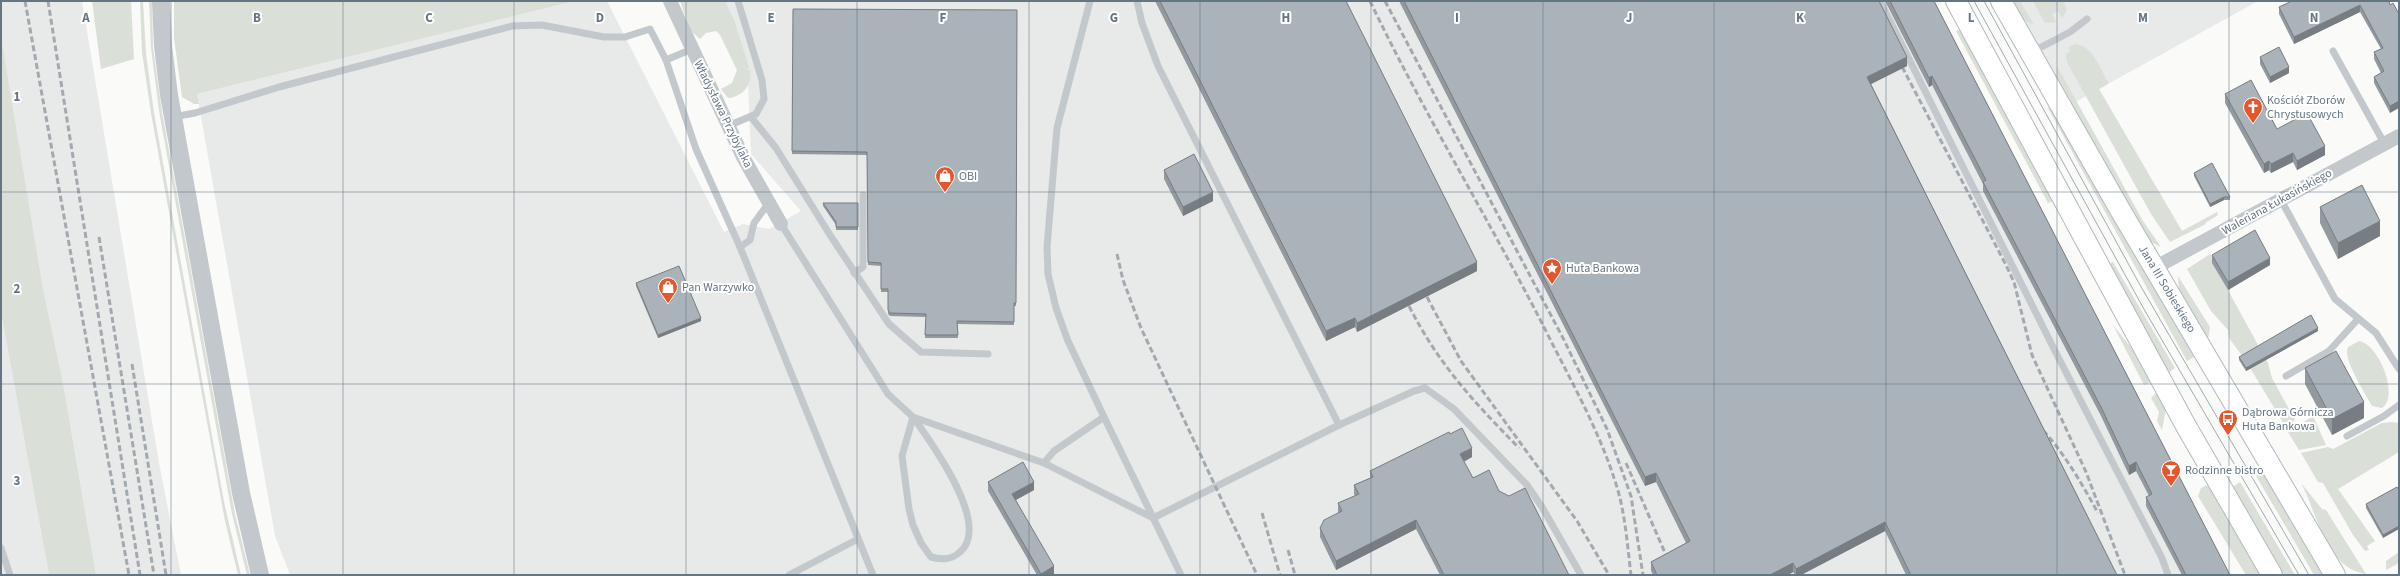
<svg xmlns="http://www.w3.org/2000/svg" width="2400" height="576" font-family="'Source Sans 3',sans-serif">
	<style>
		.built { fill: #e8e9e9 }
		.green { fill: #dadfd7 }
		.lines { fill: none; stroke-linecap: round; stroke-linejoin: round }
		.secondary-casing { stroke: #b3babf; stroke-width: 22 }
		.service { stroke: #c3c8cc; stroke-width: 7 }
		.minor { stroke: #c3c8cc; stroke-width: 14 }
		.tertiary { stroke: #c3c8cc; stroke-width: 18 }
		.secondary { stroke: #fff; stroke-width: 20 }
		.tram { stroke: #a2aab0; stroke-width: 1 }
		.rail { stroke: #a2aab0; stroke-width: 3; stroke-dasharray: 6 3; stroke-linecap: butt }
		.wall { fill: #929a9f }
		.shaded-wall { fill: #777d82 }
		.building { fill: #aab3b9; stroke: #777d82 }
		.grid { fill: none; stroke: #657683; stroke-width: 1; stroke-opacity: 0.55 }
		.labels { text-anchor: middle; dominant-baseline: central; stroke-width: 4; stroke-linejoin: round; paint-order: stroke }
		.poi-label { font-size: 12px; fill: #657683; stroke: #fff; text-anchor: start }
		.street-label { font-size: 12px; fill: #657683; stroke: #fff }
		.grid-label { font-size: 13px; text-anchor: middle; font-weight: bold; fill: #657683; stroke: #fff; stroke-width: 4; stroke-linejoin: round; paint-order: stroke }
	</style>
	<rect width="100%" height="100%" fill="#fafaf8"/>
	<g class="built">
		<path d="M1 1H82L159 463 181 575H96L63 383 43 288 11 97 1 36Z"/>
		<path d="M575 1H607L724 232 743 224 769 229 801 211 751 154 748 81 707 1H1929L2226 575H290L275 536 197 94Z"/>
		<path d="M2012 1H2258L2070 105Z"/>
		<path d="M1 312 49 575H1Z"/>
	</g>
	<g class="green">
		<path d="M92 1H131L134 59 101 69Z"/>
		<path d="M140 1H143L146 54 154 113 224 502 241 575H238L225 521 151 113 142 52Z"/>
		<path d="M149 1H152L153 47 162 112 235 514 250 575H247L232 514 159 111 151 48Z"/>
		<path d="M174 1H575L197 94 199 104H194L182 97 174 38Z"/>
		<path d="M680 1H725L734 20 749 67 747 70H750C753 85 742 97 728 98L721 89 732 83 737 70 720 35 716 31 706 33 700 39 691 31Z"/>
		<path d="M2012 1H2020L2034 25 2022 19Z"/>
		<path d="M2033 1H2068L2064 3 2067 10 2062 18 2058 11 2052 14 2056 22 2045 23Z"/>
		<path d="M1962 29 2055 200 2048 203 1956 31Z"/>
		<path d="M1 36 43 288 63 383 96 575H49L1 312Z"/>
		<path d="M2076 44C2093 46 2100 69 2108 82V84L2099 89 2182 231 2217 212 2218 215 2205 223 2206 224 2170 242 2151 214 2067 62 2066 54 2070 51 2068 47Z"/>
		<path d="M2057 66 2143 221 2161 247 2149 241 2056 79Z"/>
		<path d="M2050 106 2196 356 2187 361 2048 108Z"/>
		<path d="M2210 254 2215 262 2213 263 2268 363 2272 378 2295 420 2285 426 2246 361 2229 338 2228 330 2211 311 2187 269Z"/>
		<path d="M2113 262 2175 368 2168 373 2109 264Z"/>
		<path d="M2178 276 2210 327 2208 340 2179 291Z"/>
		<path d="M2113 325 2133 350 2152 382 2144 385Z"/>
		<path d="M2359 341C2379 344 2400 397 2382 408L2372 406C2366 394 2342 359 2348 347Z"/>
		<path d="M2157 392 2166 409 2162 430 2157 421 2159 412 2151 398Z"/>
		<path d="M2313 416 2326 445 2299 450 2288 432Z"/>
		<path d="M2392 422 2399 423V452L2338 489 2375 541 2367 546 2369 550 2365 551 2353 535 2323 483 2318 482 2301 453 2328 447 2333 449 2382 423Z"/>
		<path d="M2263 469 2325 575H2314L2255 474Z"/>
		<path d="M2240 482 2295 575H2282L2231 488Z"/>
		<path d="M2301 483 2322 509 2326 510 2366 574C2325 568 2318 514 2301 483Z"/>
		<path d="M2207 485 2210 488 2261 575H2246L2198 496 2201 488Z"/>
		<path d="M2399 552V563L2386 570V561Z"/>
	</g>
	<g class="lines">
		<defs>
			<g id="secondary">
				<path d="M1956 1 2186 426 2272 575"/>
				<path d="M2001 1 2119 208 2335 575"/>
			</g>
		</defs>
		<use href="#secondary" class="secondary-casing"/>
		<g class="service">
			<path d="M1137 1 1142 23 1158 66 1339 425"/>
			<path d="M1880 1 2055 351 2162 558 2168 575"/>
			<path d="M692 49 666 60 696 149 740 247 873 575"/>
			<path d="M2333 51 2384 143"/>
			<path d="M2032 52 2070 32 2087 19"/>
			<path d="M173 117 195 113 279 87 512 26 542 25 604 37H625L650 29 666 60"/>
			<path d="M751 117 776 148 830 235 889 324 921 352 988 354"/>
			<path d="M728 126 756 114 764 99 762 80 738 1"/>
			<path d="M2281 200 2335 299 2376 333 2399 369"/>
			<path d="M781 224 888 394 913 417 1044 463 1054 451 1104 417 1068 341 1056 308 1048 274 1047 247 1057 128 1090 1"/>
			<path d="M740 247 750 240 754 223 768 204"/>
			<path d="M854 273 863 267V195"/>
			<path d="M2286 376 2329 351 2358 319"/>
			<path d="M913 417C931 442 992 525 960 552 951 560 942 560 931 557L921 543 913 525 909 509 902 456Z"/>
			<path d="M1104 417 1181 575"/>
			<path d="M2347 436 2384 416 2399 405"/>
			<path d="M1044 463 1153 518 1339 425 1414 391 1425 388 1454 409 1527 485 1542 507 1581 575"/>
			<path d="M1 548 10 575"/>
			<path d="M789 575 858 539"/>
		</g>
		<g class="minor">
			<path d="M670 1 743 157 781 224"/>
			<path d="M2154 268 2399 136"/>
		</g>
		<path class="tertiary" d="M161 1 163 46 169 95 241 493 260 575"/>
		<use href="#secondary" class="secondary"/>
		<g class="tram">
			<path d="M1974 1 2145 311 2299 575"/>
			<path d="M1984 1 2140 285 2309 575"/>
		</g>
		<g class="rail">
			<path d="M25 1 129 575"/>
			<path d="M48 1 140 575"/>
			<path d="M1370 1C1426 118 1495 229 1553 345 1575 388 1599 432 1614 478 1625 509 1627 542 1631 575"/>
			<path d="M1385 1 1564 340 1607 429 1631 496 1643 575"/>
			<path d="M1898 59 2006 265 2014 282 2032 355 2086 472 2125 575"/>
			<path d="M99 237 154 575"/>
			<path d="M1117 254 1123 280 1141 328 1257 575"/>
			<path d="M1427 297 1461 361 1577 521 1609 575"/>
			<path d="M1409 306C1439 365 1473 401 1519 448"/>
			<path d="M132 364 166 575"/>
			<path d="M2037 424C2062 449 2081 482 2098 513"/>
			<path d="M1626 463 1669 562"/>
			<path d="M1262 513 1280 575"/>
			<path d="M1288 550 1295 575"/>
		</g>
	</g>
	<g class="wall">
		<path d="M1155 1H1346L1477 271 1357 332 1355 327 1326 341Z"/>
		<path d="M1399 1H1879L1907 66 1871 84 2117 575H1906L1885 531 1801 575H1795L1793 572 1788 575H1653L1651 571V562L1686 543 1656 482 1645 486Z"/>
		<path d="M1885 1H1934L2230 575H2182L2146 506V497L2149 496 2136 471 2129 475 2101 416 1983 191V184L1932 85 1929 87Z"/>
		<path d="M2390 5V113L2374 83V77L2381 73 2374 59V52L2381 49 2360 12 2294 44 2279 14V7Z"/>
		<path d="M793 9 1017 10 1016 306H1014V325L957 324 958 338H925L926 317 890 316 888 314V292H881V266L868 265 867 155 792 154Z"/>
		<path d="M2260 57 2289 73 2270 83 2260 64Z"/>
		<path d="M2225 94 2277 129 2325 155 2297 170 2293 162 2271 173 2269 170 2264 173 2225 103Z"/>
		<path d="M1164 170 1213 201 1183 216 1164 179Z"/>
		<path d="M2194 173 2230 197V200H2224L2210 207 2194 176Z"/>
		<path d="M823 203H858V230H836V225L823 206Z"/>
		<path d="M2320 207 2380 236 2338 259 2320 223Z"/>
		<path d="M2212 255 2270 265 2228 290 2212 263Z"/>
		<path d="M636 283 701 321 658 338 636 286Z"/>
		<path d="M2318 331 2246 371 2239 360V357Z"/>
		<path d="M2305 368 2364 418 2332 435 2305 384Z"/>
		<path d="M1450 434 1472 457 1464 462 1473 478 1499 491 1569 575H1440L1416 529 1336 570 1320 537V528L1338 513V503L1355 496 1354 494V485L1370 478V471Z"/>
		<path d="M988 482 1034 490 1016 500 1054 574 1052 575H1037L988 491Z"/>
		<path d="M2399 490 2383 538 2366 508V504Z"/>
	</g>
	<g class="shaded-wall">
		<path d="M2360 5V12L2294 44V37Z"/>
		<path d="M1907 57V66L1867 86V77Z"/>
		<path d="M2289 67V73L2270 83V77Z"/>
		<path d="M1932 76V85L1929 87V78Z"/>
		<path d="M2399 101V108L2390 113V106Z"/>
		<path d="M2325 146V155L2297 170V161Z"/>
		<path d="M2293 153V162L2271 173V164Z"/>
		<path d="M2269 161V170L2264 173V164Z"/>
		<path d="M1213 192V201L1183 216V207Z"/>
		<path d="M2224 197V200L2210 207V204Z"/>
		<path d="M2380 221V236L2338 259V243Z"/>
		<path d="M2270 258V265L2228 290V282Z"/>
		<path d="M1477 262V271L1357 332V323Z"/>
		<path d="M701 318V321L658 338V335Z"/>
		<path d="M1355 318V327L1326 341V331Z"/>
		<path d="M2318 328V331L2246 371V368Z"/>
		<path d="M2364 402V418L2332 435V419Z"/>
		<path d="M1472 448V457L1460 463V454Z"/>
		<path d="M2136 462V471L2129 475V466Z"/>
		<path d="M1656 473V482L1645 486V477Z"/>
		<path d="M1034 482V490L1012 502V494Z"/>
		<path d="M1416 520V529L1336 570V561Z"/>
		<path d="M1885 522V531L1801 575H1796V569Z"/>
		<path d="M2399 526V529L2383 538V535Z"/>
		<path d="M1793 563V572L1788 575H1770Z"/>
		<path d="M1054 566V574L1052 575H1041V574Z"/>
	</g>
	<g class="building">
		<path d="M1160 1H1346L1477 262 1357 323 1355 318 1326 331Z"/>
		<path d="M1404 1H1879L1907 57 1867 77 2117 575H1911L1885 522 1796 569 1793 563 1770 575H1657L1651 562 1690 541 1656 473 1645 477Z"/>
		<path d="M1890 1H1934L2230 575H2186L2146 497 2152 494 2136 462 2129 466 2101 407 1983 182 1986 180 1932 76 1929 78Z"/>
		<path d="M2292 1H2389L2390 5 2393 3 2399 14V101L2390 106 2374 77 2384 71 2374 52 2383 48 2360 5 2294 37 2279 7Z"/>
		<path d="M793 9 1017 10 1016 303H1014V322L957 321 958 335H925L926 314 890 313 888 310V289H881V263L868 262 867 152 792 151Z"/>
		<path d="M2279 47 2289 67 2270 77 2260 57Z"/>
		<path d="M2251 80 2277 129 2307 113 2325 146 2297 161 2293 153 2271 164 2269 161 2264 164 2225 94Z"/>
		<path d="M1194 154 1213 192 1183 207 1164 170Z"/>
		<path d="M2212 163 2230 197H2224L2210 204 2194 173Z"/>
		<path d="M2362 185 2380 221 2338 243 2320 207Z"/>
		<path d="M823 203H858V227H836V222Z"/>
		<path d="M2255 230 2270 258 2228 282 2212 255Z"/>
		<path d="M679 266 701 318 658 335 636 283Z"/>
		<path d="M2311 315 2318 328 2246 368 2239 357Z"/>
		<path d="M2336 351 2364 402 2332 419 2305 368Z"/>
		<path d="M1462 428 1472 448 1460 454 1473 478 1489 470 1499 491 1509 496 1525 488 1569 575H1444L1416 520 1336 561 1320 528 1324 520 1342 511 1338 503 1359 494 1354 485 1373 477 1370 471 1449 432 1450 434Z"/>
		<path d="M1023 462 1034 482 1012 494 1054 566 1041 574 988 482Z"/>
		<path d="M2397 487 2399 490V526L2383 535 2366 504Z"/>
	</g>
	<path class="grid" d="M171 1V575M343 1V575M514 1V575M686 1V575M857 1V575M1029 1V575M1200 1V575M1371 1V575M1543 1V575M1714 1V575M1886 1V575M2057 1V575M2229 1V575M1 192H2399M1 384H2399"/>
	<defs>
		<symbol id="church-pin" viewBox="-11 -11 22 30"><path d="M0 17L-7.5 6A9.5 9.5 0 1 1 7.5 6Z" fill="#e4572e" stroke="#fff"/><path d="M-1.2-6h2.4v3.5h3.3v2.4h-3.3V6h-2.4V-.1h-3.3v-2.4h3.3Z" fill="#fff"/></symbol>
		<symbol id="shop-pin" viewBox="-11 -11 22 30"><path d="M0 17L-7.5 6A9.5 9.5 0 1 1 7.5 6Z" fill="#e4572e" stroke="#fff"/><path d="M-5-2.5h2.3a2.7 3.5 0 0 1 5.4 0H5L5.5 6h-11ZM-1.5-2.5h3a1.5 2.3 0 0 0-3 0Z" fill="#fff"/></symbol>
		<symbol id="sight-pin" viewBox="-11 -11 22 30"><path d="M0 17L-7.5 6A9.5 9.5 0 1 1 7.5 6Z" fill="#e4572e" stroke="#fff"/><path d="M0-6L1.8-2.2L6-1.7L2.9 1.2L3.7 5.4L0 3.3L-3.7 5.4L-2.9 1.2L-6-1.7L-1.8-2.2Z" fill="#fff"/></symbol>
		<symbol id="bus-pin" viewBox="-11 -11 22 30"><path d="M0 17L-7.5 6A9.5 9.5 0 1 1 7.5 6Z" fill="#e4572e" stroke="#fff"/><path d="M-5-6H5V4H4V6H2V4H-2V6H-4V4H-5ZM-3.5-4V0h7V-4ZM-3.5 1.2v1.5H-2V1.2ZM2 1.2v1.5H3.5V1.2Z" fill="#fff"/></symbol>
		<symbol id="bar-pin" viewBox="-11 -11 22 30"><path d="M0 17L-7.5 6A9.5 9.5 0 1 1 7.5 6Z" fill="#e4572e" stroke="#fff"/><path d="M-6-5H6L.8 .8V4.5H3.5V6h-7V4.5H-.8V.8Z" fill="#fff"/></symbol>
	</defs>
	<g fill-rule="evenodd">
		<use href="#church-pin" x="2242" y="96" width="22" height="30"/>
		<use href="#shop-pin" x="934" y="165" width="22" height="30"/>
		<use href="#sight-pin" x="1541" y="257" width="22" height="30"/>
		<use href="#shop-pin" x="657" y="276" width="22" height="30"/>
		<use href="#bus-pin" x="2217" y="408" width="22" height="30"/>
		<use href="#bar-pin" x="2160" y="459" width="22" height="30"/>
	</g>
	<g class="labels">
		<g class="poi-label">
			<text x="2267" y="100">Kościół Zborów<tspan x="2267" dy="14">Chrystusowych</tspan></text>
			<text x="959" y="176">OBI</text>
			<text x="1566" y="268">Huta Bankowa</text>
			<text x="682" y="287">Pan Warzywko</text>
			<text x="2242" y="412">Dąbrowa Górnicza<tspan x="2242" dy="14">Huta Bankowa</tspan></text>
			<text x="2185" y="470">Rodzinne bistro</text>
		</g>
		<g class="street-label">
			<text transform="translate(723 114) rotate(64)">Władysława Przybylaka</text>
			<text transform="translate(2277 202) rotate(-29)">Waleriana Łukasińskiego</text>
			<text transform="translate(2167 289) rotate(59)">Jana III Sobieskiego</text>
		</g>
	</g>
	<g class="grid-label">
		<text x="86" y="22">A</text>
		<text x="257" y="22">B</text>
		<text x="429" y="22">C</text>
		<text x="600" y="22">D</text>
		<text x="771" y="22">E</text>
		<text x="943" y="22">F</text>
		<text x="1114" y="22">G</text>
		<text x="1286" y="22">H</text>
		<text x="1457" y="22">I</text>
		<text x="1629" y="22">J</text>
		<text x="1800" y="22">K</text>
		<text x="1971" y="22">L</text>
		<text x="2143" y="22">M</text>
		<text x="2314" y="22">N</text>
		<text x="17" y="101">1</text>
		<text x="17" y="293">2</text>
		<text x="17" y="485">3</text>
	</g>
	<rect width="2400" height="576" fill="none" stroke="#657683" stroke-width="4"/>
</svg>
